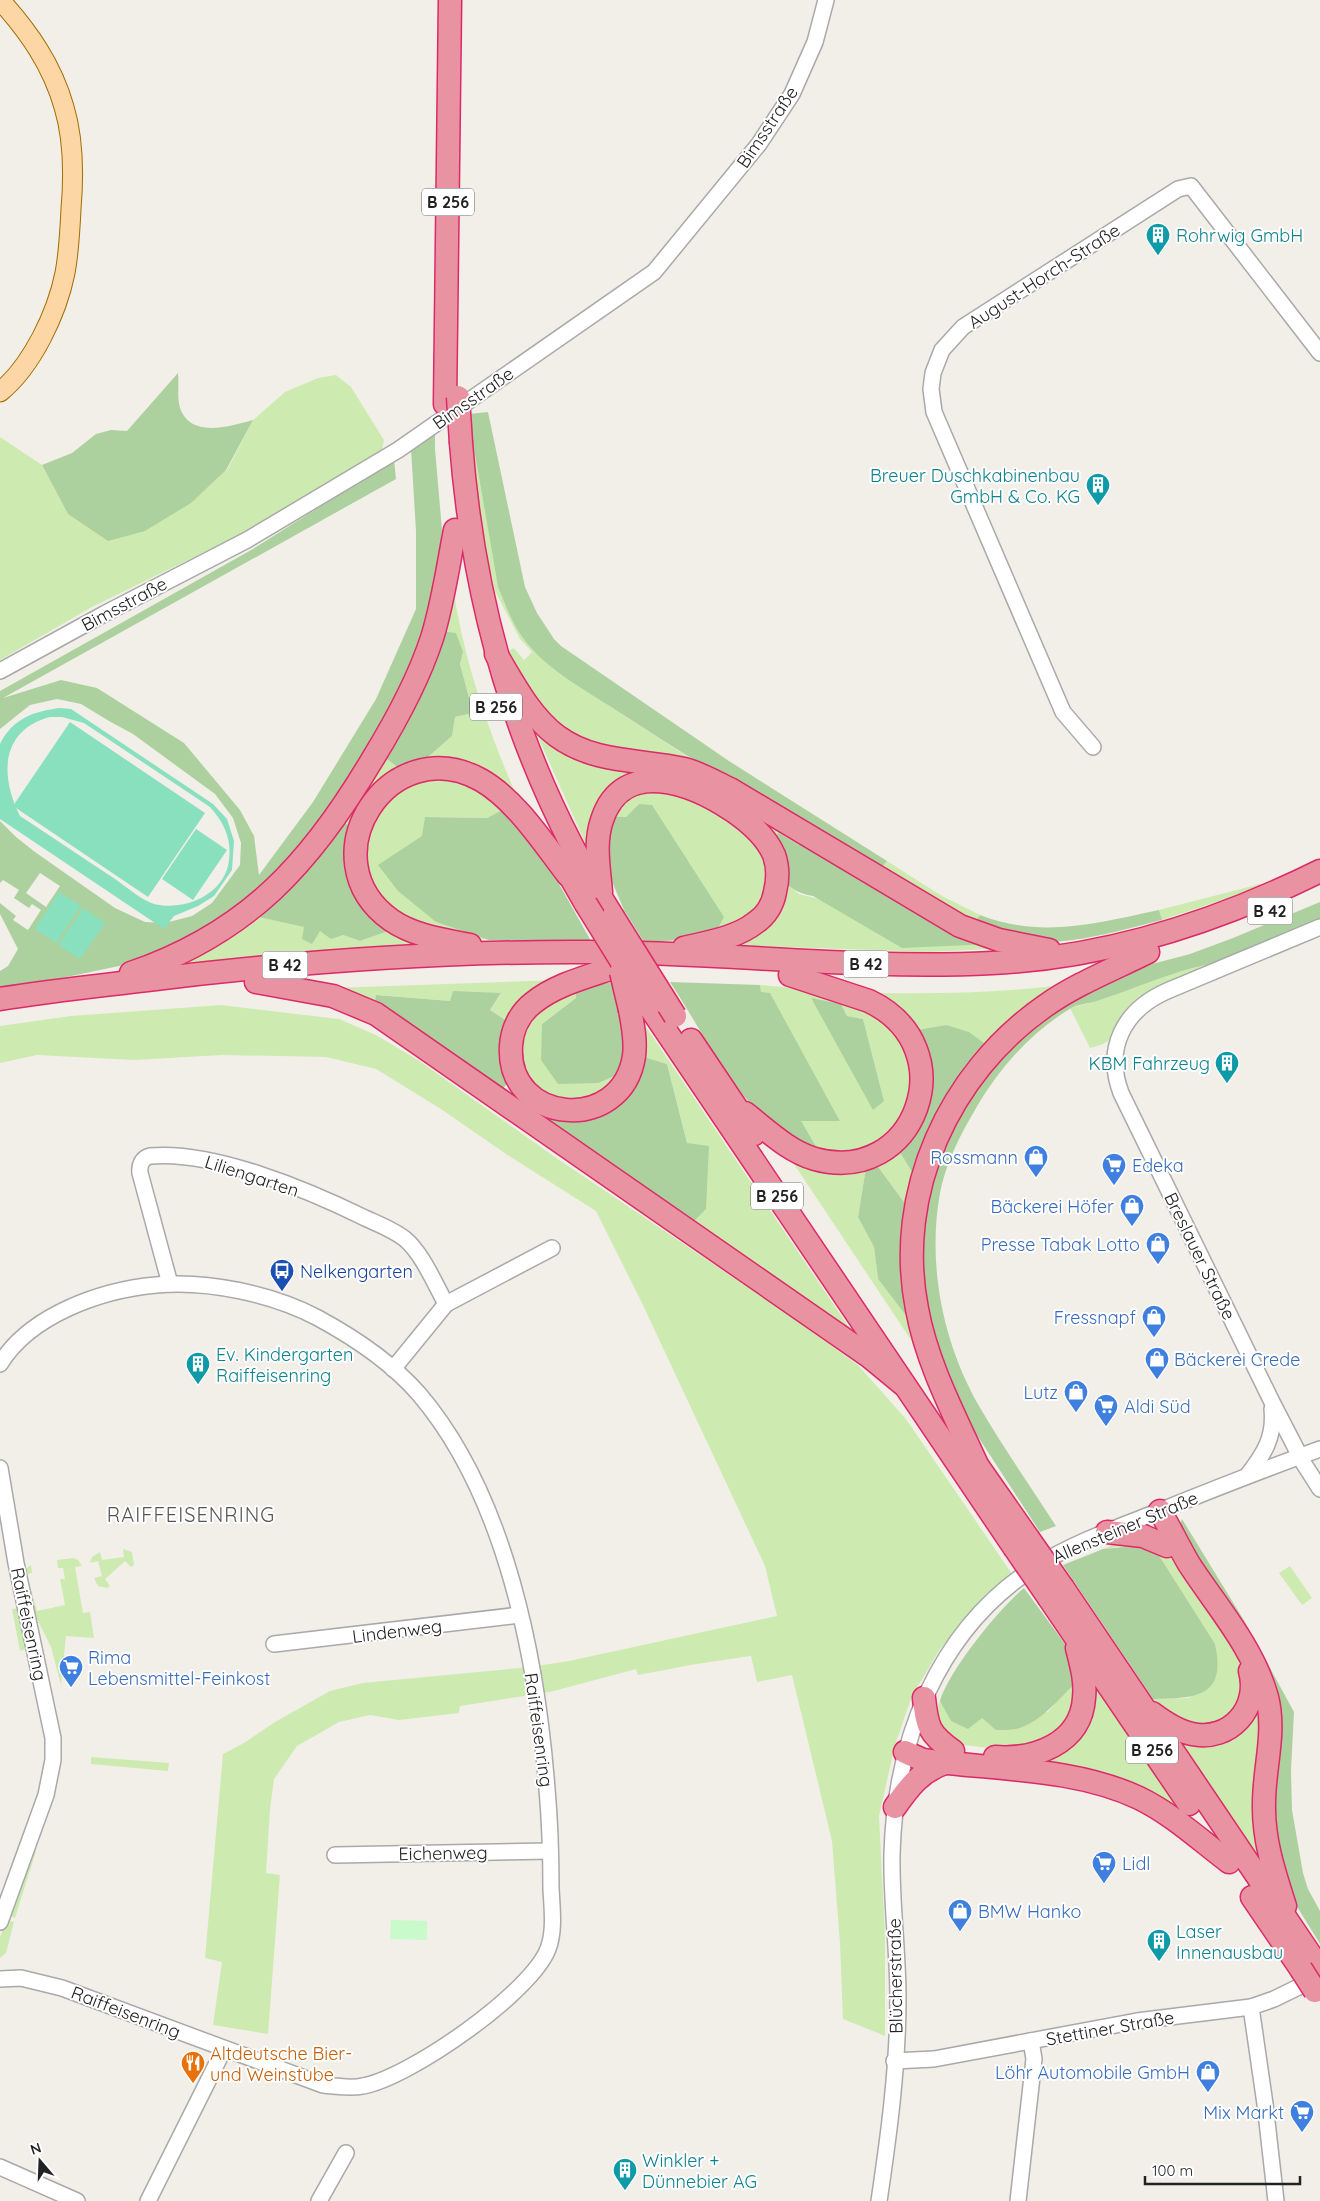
<svg xmlns="http://www.w3.org/2000/svg" width="1320" height="2201" font-family="Quicksand,sans-serif">
	<style>
		.grass { fill: #cdebb0; fill-rule: evenodd }
		.forest { fill: #add19e; fill-rule: evenodd }
		.park { fill: #c8facc }
		.pitch { fill: #88e0be; fill-rule: evenodd }
		.lines { fill: none; stroke-linecap: round; stroke-linejoin: round }
		.minor-casing { stroke: #a9a9a9; stroke-width: 18 }
		.major-casing { stroke: #a06b00; stroke-width: 21 }
		.highway-casing { stroke: #dc2a67; stroke-width: 25 }
		.minor { stroke: #fff; stroke-width: 15 }
		.major { stroke: #fcd6a4; stroke-width: 19 }
		.highway { stroke: #e892a2; stroke-width: 22 }
		.highway-bridge-casing { stroke: #dc2a67; stroke-width: 25; stroke-linecap: butt }
		.highway-bridge { stroke: #e892a2; stroke-width: 22 }
		.labels { text-anchor: middle; dominant-baseline: central; stroke-width: 4; stroke-linejoin: round; paint-order: stroke }
		.shield { fill: #fff; stroke: #646464; stroke-width: 1 }
		.shield-label { font-size: 16px; font-weight: bold; fill: #222 }
		.street-label { font-size: 18px; fill: #222; stroke: #fff }
		.culture-label { font-size: 18px; fill: #0d838f; stroke: #fff; text-anchor: start }
		.shop-label { font-size: 18px; fill: #366cbe; stroke: #fff; text-anchor: end }
		.transit-label { font-size: 18px; fill: #164399; stroke: #fff; text-anchor: start }
		.food-label { font-size: 18px; fill: #c56008; stroke: #fff; text-anchor: start }
		.quarter-label { font-size: 20px; letter-spacing: 1px; fill: #555; stroke: #fff }
	</style>
	<rect width="100%" height="100%" fill="#f2efe9"/>
	<g class="grass">
		<path d="M336 375 351 387 384 440 382 450 243 533 92 607 0 660V437L42 465 68 514 227 470 253 420 285 392 318 378Z"/>
		<path d="M469 420 498 587 508 611 523 638 542 658 571 681 711 772 602 751 554 725 517 674 508 651 514 648 524 660 532 652 520 639 495 591 483 535Z"/>
		<path d="M453 587C464 663 490 736 521 806L420 764 452 736 455 717 473 713 460 664 463 652 439 631Z"/>
		<path d="M529 717 624 765 807 840 799 845 779 833 771 839 762 826 638 777 588 849Z"/>
		<path d="M382 755 401 770 353 827 340 821Z"/>
		<path d="M461 777 506 808 487 818 425 817 436 922 489 940 456 937 409 924 369 883 366 828 374 811 413 779Z"/>
		<path d="M661 785 737 820 772 867 761 910 715 934 639 805 626 817 609 816 624 797Z"/>
		<path d="M887 861 942 896 980 915 972 926 878 872Z"/>
		<path d="M783 881 799 894 1010 948 929 952 729 945Z"/>
		<path d="M1260 884 1261 887 1162 920 1159 910Z"/>
		<path d="M254 916 343 935 360 941 394 929 447 946 160 969Z"/>
		<path d="M1229 959C1198 971 1161 981 1134 1002 1126 1008 1119 1018 1115 1027 1114 1030 1113 1035 1111 1038 1107 1044 1097 1046 1090 1048L1070 1008 1097 1001 1184 970Z"/>
		<path d="M558 980 510 1023 490 1010 501 994 450 1001 377 995 375 1005 333 988Z"/>
		<path d="M1069 984 988 1046 946 1025 917 1030 908 1018 874 993C940 994 1004 993 1069 984Z"/>
		<path d="M760 985 795 988 858 1002 910 1044 912 1110 872 1150 821 1155 800 1121H840L770 994 761 992ZM811 999 841 1004 847 1016 863 1019 884 1101Z"/>
		<path d="M575 989 576 998 542 1024 622 1073 615 1085 572 1104 533 1088 520 1060 522 1029 530 1015Z"/>
		<path d="M221 1005 339 1019 376 1035 418 1060 552 1155 780 1309 858 1365 906 1419 1012 1574 978 1603 940 1649 912 1696 895 1745 879 1816 885 1936V2036L843 2019 840 1943 832 1841 792 1675 757 1682 751 1656 696 1664 638 1675 636 1669 550 1692 460 1706 459 1713 399 1720 370 1715 339 1722 297 1746 274 1779 270 1809 266 1873 280 1875 268 2034 213 2025 222 1962 205 1958 223 1754 244 1743 275 1722 330 1691 363 1683 530 1667 569 1661 777 1616 765 1566 642 1303 596 1211 506 1154 441 1109 376 1069 326 1057 222 1055 134 1060 37 1055 0 1063V1026L71 1016Z"/>
		<path d="M638 1015 857 1339 692 1223 687 1143 667 1064 641 1056Z"/>
		<path d="M898 1149 915 1177 909 1209 876 1164Z"/>
		<path d="M790 1158 866 1168 858 1217 874 1247 878 1279 914 1326 921 1355Z"/>
		<path d="M1119 1542 1166 1553 1173 1561 1243 1662 1241 1710 1199 1731 1157 1704 1153 1699 1190 1698 1119 1547 1103 1549Z"/>
		<path d="M123 1549 132 1552 134 1565 131 1567 125 1561 105 1579 110 1586 107 1588 98 1586 94 1578 102 1576 98 1561 90 1563 92 1557 100 1552 102 1560 124 1557Z"/>
		<path d="M73 1558 78 1560 82 1566 75 1567 83 1613 90 1612 94 1638 66 1636 61 1685 51 1647 34 1613 25 1569 31 1565 32 1573 27 1574 37 1611 65 1605 60 1579H65L63 1568H58L57 1560Z"/>
		<path d="M1290 1566 1312 1598 1302 1605 1279 1573Z"/>
		<path d="M19 1608 28 1649 20 1651 12 1609Z"/>
		<path d="M1093 1678 1197 1830 1036 1769Z"/>
		<path d="M1078 1681 1079 1697 1063 1731 1013 1751 948 1743 934 1718 944 1688 941 1701 982 1718 1048 1712 1058 1700Z"/>
		<path d="M1257 1689 1272 1875 1176 1735 1197 1741Z"/>
		<path d="M91 1757 169 1763 168 1771 91 1764Z"/>
		<path d="M31 1850 36 1851 15 1918 8 1915Z"/>
		<path d="M7 1920 14 1922 6 1953 0 1958V1937Z"/>
	</g>
	<g class="forest">
		<path d="M178 373C179 385 177 398 180 408 191 439 231 426 253 420L226 470 191 503 145 531 108 541 68 514 42 465 72 453 96 434 111 430 127 431Z"/>
		<path d="M488 412 525 587 537 613 554 639 561 646 729 761 887 861 878 872C792 820 706 769 622 714 589 692 547 671 523 638 512 623 505 604 498 587L469 420V414Z"/>
		<path d="M435 431V449L442 530 432 615 393 710 298 858 210 930 143 961 57 979 0 988V971L8 966 18 949 0 914V903L16 916 13 920 28 930 41 910 32 904 29 908 14 898 19 890 3 880 0 883V821L16 837 35 852 115 908 145 922 165 923 192 916 212 903 240 865 241 843 233 818 215 794 133 734 109 721 81 704 57 699 30 705 0 729V691L253 549 394 460 396 479 3 698 61 680 97 688 184 743 240 810 254 836 259 875 313 802 376 699 416 609V531L411 449ZM40 873 60 886 46 907 26 893Z"/>
		<path d="M439 631 456 633 463 652 460 664 473 713 455 717 452 736 420 764 401 770 382 755Z"/>
		<path d="M639 804 652 805 724 917 715 934 683 940 644 942 624 910 608 872 609 816 626 817Z"/>
		<path d="M506 808 549 866 591 941 489 940 436 922 398 891 378 865 422 836 425 817 487 818Z"/>
		<path d="M340 821 353 827 351 845 394 929 360 941 343 935 331 939 320 931 312 944 302 939 304 927 254 916Z"/>
		<path d="M779 833 799 845 807 840 992 944 902 948 813 896C778 890 779 868 771 839Z"/>
		<path d="M1320 902V921C1290 934 1259 949 1228 959 1213 964 1197 966 1182 971 1153 980 1125 992 1097 1001 1088 1004 1076 1004 1068 1010 1026 1036 994 1075 971 1117 957 1141 945 1167 940 1193 927 1265 943 1343 979 1406 1003 1447 1030 1486 1056 1526L1040 1532 973 1429 945 1377 921 1295 923 1200 962 1101 1048 1011 1137 968 1190 954 1233 938Z"/>
		<path d="M1159 910 1162 920C1125 929 1070 946 1033 941 1013 938 992 931 972 926L980 915C1042 939 1097 923 1159 910Z"/>
		<path d="M612 982C624 1016 628 1036 622 1073L598 1083 558 1084 541 1060 542 1024 576 998 575 989Z"/>
		<path d="M670 982 760 985 761 992 770 993 840 1121H801L821 1155C807 1147 791 1140 778 1131 731 1093 703 1032 670 982Z"/>
		<path d="M453 991 501 993 490 1010 510 1023 511 1079 501 1091 375 1005 376 995 450 1001Z"/>
		<path d="M811 998 841 1004 847 1016 863 1019 884 1101 873 1110Z"/>
		<path d="M946 1025 969 1032 988 1046 915 1177 898 1149 924 1046 917 1030Z"/>
		<path d="M641 1056 667 1064 687 1143 709 1146 706 1209 692 1223 532 1113 583 1116Z"/>
		<path d="M876 1164 909 1209 914 1326 878 1279 874 1247 858 1217 866 1168Z"/>
		<path d="M1182 1519 1245 1622 1294 1712 1291 1770 1292 1810 1303 1873 1308 1889 1320 1911V1944L1293 1900 1273 1843 1277 1719 1179 1527Z"/>
		<path d="M1138 1546 1156 1551 1215 1644C1227 1698 1195 1698 1153 1699L1063 1565 1103 1549Z"/>
		<path d="M1024 1588 1065 1644 1071 1657 1078 1681C1060 1697 1041 1723 1016 1729 1010 1730 1002 1730 996 1730L982 1718 968 1729 951 1721 940 1701C950 1669 999 1609 1024 1588Z"/>
	</g>
	<path class="park" d="M391 1920 427 1921V1940L390 1939Z"/>
	<g class="pitch">
		<path d="M60 708 71 709 213 804 227 819 234 841 232 870 214 896 198 906 174 916 164 929 0 819V744C12 719 34 711 60 708ZM50 717H62L84 723 210 807C226 825 233 842 228 866 220 897 182 911 154 904 141 900 127 887 115 879 83 858 52 837 20 816 0 777 0 730 50 717Z"/>
		<path d="M70 722 205 813 148 897 13 806Z"/>
		<path d="M196 829 227 850 193 900 162 879Z"/>
		<path d="M59 892 81 906 56 943 35 929Z"/>
		<path d="M83 908 105 923 80 959 58 945Z"/>
	</g>
	<g class="lines">
		<defs>
			<g id="minor">
				<path d="M0 671 104 614 247 540 398 450 654 272 759 144 792 94 815 42 826 0"/>
				<path d="M1093 747 1063 712 934 412 931 389 933 373 942 350 963 327 1178 189 1191 186 1320 353"/>
				<path d="M1320 927 1167 991C1124 1010 1104 1048 1121 1093L1272 1402 1304 1464 1320 1489"/>
				<path d="M170 1284 140 1173C139 1165 142 1158 150 1156 213 1150 308 1190 365 1218 378 1224 394 1230 405 1239 422 1253 435 1284 446 1304"/>
				<path d="M0 1364C30 1315 101 1290 156 1285 207 1280 273 1294 318 1318 355 1338 391 1362 419 1394 506 1496 537 1659 547 1789 550 1823 551 1856 551 1889 552 1908 555 1931 548 1949 531 1993 409 2078 363 2086 350 2089 337 2086 323 2085L62 1988 21 1978 0 1979"/>
				<path d="M393 1369 446 1304 552 1248"/>
				<path d="M0 1468 16 1563 53 1738V1760L46 1795 0 1922"/>
				<path d="M1247 1476C1264 1454 1275 1437 1272 1409"/>
				<path d="M274 1644 520 1615"/>
				<path d="M335 1855 550 1851"/>
				<path d="M1251 2007 1265 2104 1276 2201"/>
				<path d="M894 2061 934 2059 1137 2021 1251 2007 1274 1999 1317 1978"/>
				<path d="M0 2167 77 2201"/>
				<path d="M148 2201 224 2049"/>
				<path d="M319 2201 346 2153"/>
				<path d="M879 2201C889 2134 898 2066 898 1998 898 1950 891 1902 892 1854 895 1741 937 1630 1035 1567 1073 1543 1116 1528 1157 1512 1211 1490 1265 1469 1320 1449"/>
				<path d="M1018 2201 1034 2059 1031 2041"/>
			</g>
			<path id="major" d="M0 392C32 366 57 313 65 273 69 252 70 230 71 209 74 174 74 140 64 107 52 65 29 32 0 0"/>
			<g id="highway">
				<path d="M445 404 450 0"/>
				<path d="M461 443C474 614 521 771 613 917"/>
				<path d="M496 654C513 682 530 716 557 736 595 764 641 759 684 769 700 773 715 782 730 789L960 926 999 940 1049 950"/>
				<path d="M562 862 586 904"/>
				<path d="M601 892C599 868 594 843 602 820 623 756 693 784 733 811 749 822 766 836 774 855 778 866 778 880 775 892 773 904 766 916 755 923 736 938 708 942 684 948"/>
				<path d="M470 945C444 940 414 936 391 920 306 859 389 729 481 780 516 800 544 844 568 875"/>
				<path d="M613 968C586 977 555 985 533 1003 520 1013 512 1029 511 1046 506 1124 622 1135 634 1056 636 1041 633 1025 630 1010"/>
				<path d="M131 973C248 933 311 863 372 760 396 721 418 681 432 638 443 603 448 566 455 530"/>
				<path d="M256 982 333 996 376 1014 870 1357 904 1385"/>
				<path d="M0 999C49 991 98 986 147 980 294 962 441 951 589 952 724 952 858 970 992 963 1106 958 1219 921 1320 871"/>
				<path d="M649 1006 1014 1547"/>
				<path d="M691 1040 754 1134"/>
				<path d="M745 1113C767 1130 788 1151 815 1159 915 1187 967 1048 869 1001L790 975"/>
				<path d="M970 1455 1028 1538"/>
				<path d="M978 1467C955 1416 927 1364 917 1309 894 1193 949 1073 1045 1006 1076 984 1114 969 1148 952"/>
				<path d="M1160 1511C1170 1528 1179 1547 1189 1564 1217 1607 1253 1647 1267 1697 1276 1733 1264 1767 1264 1803 1263 1839 1274 1872 1285 1906"/>
				<path d="M1107 1532 1143 1536 1167 1546"/>
				<path d="M1063 1588 1320 1969"/>
				<path d="M1049 1598 1189 1804"/>
				<path d="M924 1698C927 1727 929 1734 953 1751"/>
				<path d="M1152 1713C1164 1722 1177 1731 1192 1734 1230 1742 1260 1708 1250 1671"/>
				<path d="M905 1752 923 1760C994 1770 1073 1767 1139 1798 1172 1814 1200 1840 1229 1862"/>
				<path d="M995 1757C1034 1760 1081 1744 1084 1698 1086 1681 1081 1664 1077 1648"/>
				<path d="M895 1807C909 1787 921 1771 945 1763"/>
				<path d="M1252 1897 1301 1969"/>
			</g>
		</defs>
		<use href="#minor" class="minor-casing"/>
		<use href="#major" class="major-casing"/>
		<use href="#highway" class="highway-casing"/>
		<use href="#minor" class="minor"/>
		<use href="#major" class="major"/>
		<use href="#highway" class="highway"/>
		<defs>
			<g id="highway-bridge">
				<path d="M458 397 461 443"/>
				<path d="M586 904 649 1006"/>
				<path d="M613 917 675 1016"/>
				<path d="M621 972 630 1010"/>
				<path d="M1028 1538 1063 1588"/>
				<path d="M1014 1547 1049 1598"/>
				<path d="M1301 1969 1315 1991"/>
			</g>
		</defs>
		<use href="#highway-bridge" class="highway-bridge-casing"/>
		<use href="#highway-bridge" class="highway-bridge"/>
	</g>
	<defs>
		<symbol id="building-pin" viewBox="-11 -11 22 30"><path d="M0 17L-7.5 6A9.5 9.5 0 1 1 7.5 6Z" fill="#0f9aa8" stroke="#fff"/><path d="M-4-6H4V6H1V3H-1V6H-4ZM-2.5-4.3h1.7v1.8h-1.7ZM.8-4.3h1.7v1.8H.8ZM-2.5-1h1.7V.8h-1.7ZM.8-1h1.7V.8H.8Z" fill="#fff"/></symbol>
		<symbol id="shop-pin" viewBox="-11 -11 22 30"><path d="M0 17L-7.5 6A9.5 9.5 0 1 1 7.5 6Z" fill="#3f7fe0" stroke="#fff"/><path d="M-5-2.5h2.3a2.7 3.5 0 0 1 5.4 0H5L5.5 6h-11ZM-1.5-2.5h3a1.5 2.3 0 0 0-3 0Z" fill="#fff"/></symbol>
		<symbol id="supermarket-pin" viewBox="-11 -11 22 30"><path d="M0 17L-7.5 6A9.5 9.5 0 1 1 7.5 6Z" fill="#3f7fe0" stroke="#fff"/><path d="M-6-5.5h2.5l.6 2H6L4.5 2H-2.5L-4.4-4H-6ZM-1.5 3.2a1.3 1.3 0 1 0 .1 0ZM3 3.2a1.3 1.3 0 1 0 .1 0Z" fill="#fff"/></symbol>
		<symbol id="bus-pin" viewBox="-11 -11 22 30"><path d="M0 17L-7.5 6A9.5 9.5 0 1 1 7.5 6Z" fill="#1a4fb4" stroke="#fff"/><path d="M-5-6H5V4H4V6H2V4H-2V6H-4V4H-5ZM-3.5-4V0h7V-4ZM-3.5 1.2v1.5H-2V1.2ZM2 1.2v1.5H3.5V1.2Z" fill="#fff"/></symbol>
		<symbol id="restaurant-pin" viewBox="-11 -11 22 30"><path d="M0 17L-7.5 6A9.5 9.5 0 1 1 7.5 6Z" fill="#e8710a" stroke="#fff"/><path d="M-5-6h1v4h1v-4h1v4h1v-4h1v5L-1.5 .5V6h-2V.5L-5-1ZM5-6V6H3V1.5H1.5Q1.5-4 5-6Z" fill="#fff"/></symbol>
	</defs>
	<g fill-rule="evenodd">
		<use href="#building-pin" x="1144" y="221" width="28" height="38"/>
		<use href="#building-pin" x="1084" y="471" width="28" height="38"/>
		<use href="#building-pin" x="1213" y="1049" width="28" height="38"/>
		<use href="#shop-pin" x="1022" y="1143" width="28" height="38"/>
		<use href="#supermarket-pin" x="1100" y="1151" width="28" height="38"/>
		<use href="#shop-pin" x="1118" y="1192" width="28" height="38"/>
		<use href="#shop-pin" x="1144" y="1230" width="28" height="38"/>
		<use href="#bus-pin" x="268" y="1257" width="28" height="38"/>
		<use href="#shop-pin" x="1140" y="1303" width="28" height="38"/>
		<use href="#shop-pin" x="1143" y="1345" width="28" height="38"/>
		<use href="#building-pin" x="184" y="1350" width="28" height="38"/>
		<use href="#shop-pin" x="1062" y="1378" width="28" height="38"/>
		<use href="#supermarket-pin" x="1092" y="1392" width="28" height="38"/>
		<use href="#supermarket-pin" x="57" y="1653" width="28" height="38"/>
		<use href="#supermarket-pin" x="1090" y="1849" width="28" height="38"/>
		<use href="#shop-pin" x="946" y="1897" width="28" height="38"/>
		<use href="#building-pin" x="1145" y="1927" width="28" height="38"/>
		<use href="#restaurant-pin" x="179" y="2049" width="28" height="38"/>
		<use href="#shop-pin" x="1194" y="2058" width="28" height="38"/>
		<use href="#supermarket-pin" x="1288" y="2098" width="28" height="38"/>
		<use href="#building-pin" x="611" y="2156" width="28" height="38"/>
	</g>
	<g class="labels">
		<g class="shield">
			<rect x="422" y="188.5" width="52" height="27" rx="4"/>
			<rect x="470" y="693.5" width="52" height="27" rx="4"/>
			<rect x="1247.5" y="897.5" width="45" height="27" rx="4"/>
			<rect x="843.5" y="950.5" width="45" height="27" rx="4"/>
			<rect x="262.5" y="951.5" width="45" height="27" rx="4"/>
			<rect x="751" y="1182.5" width="52" height="27" rx="4"/>
			<rect x="1126" y="1736.5" width="52" height="27" rx="4"/>
		</g>
		<g class="shield-label">
			<text x="448" y="202">B 256</text>
			<text x="496" y="707">B 256</text>
			<text x="1270" y="911">B 42</text>
			<text x="866" y="964">B 42</text>
			<text x="285" y="965">B 42</text>
			<text x="777" y="1196">B 256</text>
			<text x="1152" y="1750">B 256</text>
		</g>
		<g class="street-label">
			<text transform="translate(767 127) rotate(-56)">Bimsstraße</text>
			<text transform="translate(1044 276) rotate(-33)">August-Horch-Straße</text>
			<text transform="translate(473 398) rotate(-35)">Bimsstraße</text>
			<text transform="translate(124 604) rotate(-28)">Bimsstraße</text>
			<text transform="translate(252 1176) rotate(18)">Liliengarten</text>
			<text transform="translate(1200 1256) rotate(64)">Breslauer Straße</text>
			<text transform="translate(1125 1527) rotate(-23)">Allensteiner Straße</text>
			<text transform="translate(29 1624) rotate(78)">Raiffeisenring</text>
			<text transform="translate(397 1631) rotate(-7)">Lindenweg</text>
			<text transform="translate(539 1730) rotate(82)">Raiffeisenring</text>
			<text transform="translate(443 1853) rotate(-1)">Eichenweg</text>
			<text transform="translate(895 1976) rotate(-91)">Blücherstraße</text>
			<text transform="translate(126 2012) rotate(21)">Raiffeisenring</text>
			<text transform="translate(1110 2028) rotate(-10)">Stettiner Straße</text>
		</g>
		<g class="culture-label">
			<text x="1176" y="235">Rohrwig GmbH</text>
			<text x="1080" y="475" text-anchor="end">Breuer Duschkabinenbau<tspan x="1080" dy="21">GmbH &amp; Co. KG</tspan></text>
			<text x="1210" y="1063" text-anchor="end">KBM Fahrzeug</text>
			<text x="216" y="1354">Ev. Kindergarten<tspan x="216" dy="21">Raiffeisenring</tspan></text>
			<text x="1176" y="1931">Laser<tspan x="1176" dy="21">Innenausbau</tspan></text>
			<text x="642" y="2160">Winkler +<tspan x="642" dy="21">Dünnebier AG</tspan></text>
		</g>
		<g class="shop-label">
			<text x="1018" y="1157">Rossmann</text>
			<text x="1132" y="1165" text-anchor="start">Edeka</text>
			<text x="1114" y="1206">Bäckerei Höfer</text>
			<text x="1140" y="1244">Presse Tabak Lotto</text>
			<text x="1136" y="1317">Fressnapf</text>
			<text x="1174" y="1359" text-anchor="start">Bäckerei Crede</text>
			<text x="1058" y="1392">Lutz</text>
			<text x="1124" y="1406" text-anchor="start">Aldi Süd</text>
			<text x="88" y="1657" text-anchor="start">Rima<tspan x="88" dy="21">Lebensmittel-Feinkost</tspan></text>
			<text x="1122" y="1863" text-anchor="start">Lidl</text>
			<text x="978" y="1911" text-anchor="start">BMW Hanko</text>
			<text x="1190" y="2072">Löhr Automobile GmbH</text>
			<text x="1284" y="2112">Mix Markt</text>
		</g>
		<g class="transit-label">
			<text x="300" y="1271">Nelkengarten</text>
		</g>
		<g class="food-label">
			<text x="210" y="2053">Altdeutsche Bier-<tspan x="210" dy="21">und Weinstube</tspan></text>
		</g>
		<g class="quarter-label">
			<text x="191" y="1514">RAIFFEISENRING</text>
		</g>
	</g>
	<g transform="translate(40 2161) rotate(341)" stroke="#ffffff" stroke-width="4" paint-order="stroke">
	<path d="M0-4L9 19L0 12L-9 19Z" fill="#222222"/>
	<text y="-8" font-size="14" font-weight="bold" text-anchor="middle" fill="#222222">N</text>
	</g>
	<path d="M1145 2176v8h155v-8" fill="none" stroke="#222222" stroke-width="2.5"/>
	<text x="1152" y="2176" font-size="15" fill="#222222" stroke="#ffffff" stroke-width="4" paint-order="stroke">100 m</text>
</svg>
